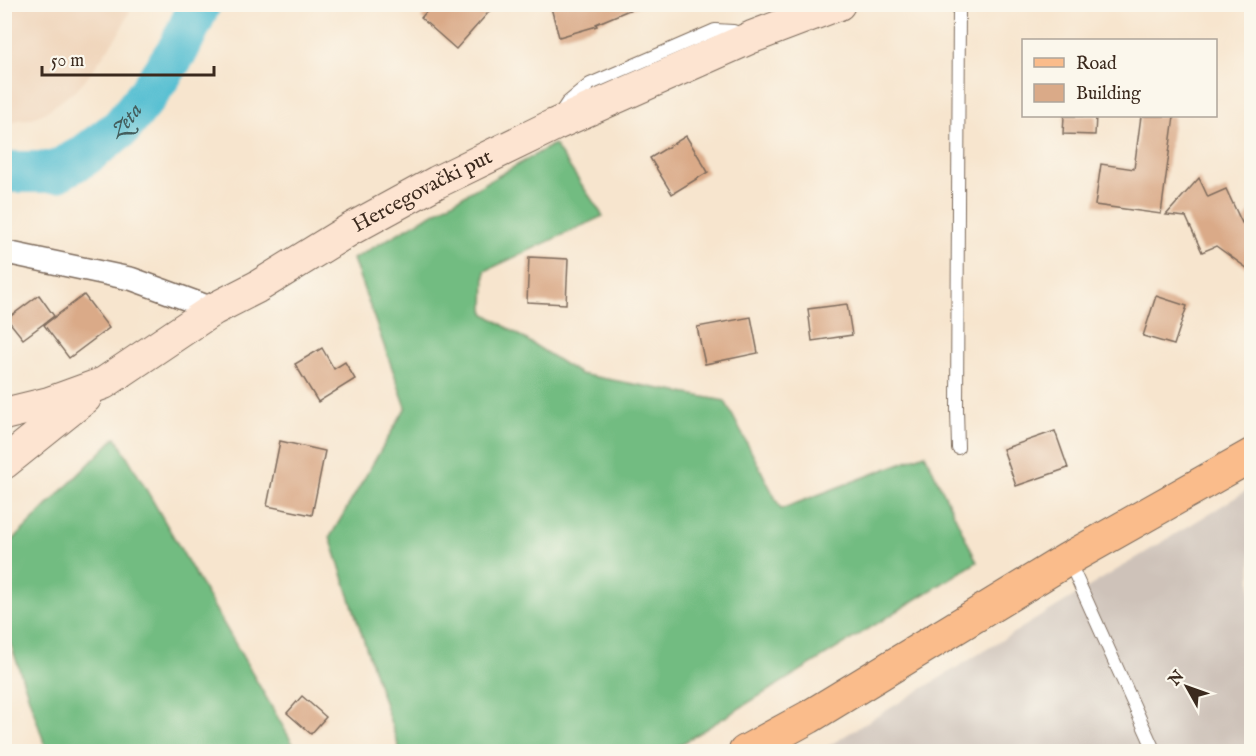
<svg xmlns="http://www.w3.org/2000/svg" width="1256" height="756" font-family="'IM FELL English',serif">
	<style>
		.built { fill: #f0d6bc }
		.industrial { fill: #cec2b9 }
		.forest { fill: #72bc81; stroke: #567350; stroke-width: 1.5 }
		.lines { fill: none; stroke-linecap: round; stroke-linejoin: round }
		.river { stroke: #56bfd2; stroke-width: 42 }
		.building { fill: #daaa88 }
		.lane-casing { stroke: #7d6b5c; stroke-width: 14 }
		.street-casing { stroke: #7d6b5c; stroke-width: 25 }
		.secondary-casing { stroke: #7d6b5c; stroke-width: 34 }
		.primary-casing { stroke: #7d6b5c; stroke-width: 35 }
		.lane { stroke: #fff; stroke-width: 12 }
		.street { stroke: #fff; stroke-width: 22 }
		.secondary { stroke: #fde4d1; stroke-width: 32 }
		.primary { stroke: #fabc8b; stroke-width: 33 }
		.labels { text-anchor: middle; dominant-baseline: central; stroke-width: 6; stroke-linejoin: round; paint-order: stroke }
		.street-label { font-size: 21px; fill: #3b2a1e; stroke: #fbf7ec }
		.water-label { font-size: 22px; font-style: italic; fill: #445e5d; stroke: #fbf7ec }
	</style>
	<rect width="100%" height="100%" fill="#fbf7ec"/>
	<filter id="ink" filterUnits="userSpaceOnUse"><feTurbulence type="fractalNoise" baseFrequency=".0167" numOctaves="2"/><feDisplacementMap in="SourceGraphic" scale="12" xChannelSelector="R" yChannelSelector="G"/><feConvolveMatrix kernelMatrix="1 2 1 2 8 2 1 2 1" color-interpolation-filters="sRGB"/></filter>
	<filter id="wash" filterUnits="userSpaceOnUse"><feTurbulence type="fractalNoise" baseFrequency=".008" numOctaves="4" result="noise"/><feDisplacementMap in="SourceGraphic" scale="24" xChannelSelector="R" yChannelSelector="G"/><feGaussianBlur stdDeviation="1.35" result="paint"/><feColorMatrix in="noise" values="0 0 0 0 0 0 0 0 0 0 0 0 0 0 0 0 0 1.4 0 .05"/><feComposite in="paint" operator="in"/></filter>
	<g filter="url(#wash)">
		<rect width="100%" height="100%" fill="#f7e5ce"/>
		<path class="built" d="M5 4H133V5L119 33 90 74 75 91 44 113 30 119 18 120 5 126Z"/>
		<path class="industrial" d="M1251 488V751H820Z"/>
		<g class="forest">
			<path d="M554 144 603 216 485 271 484 313 580 374 725 401 781 509 925 454 977 562 670 751H400L330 537 406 407 353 259Z"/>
			<path d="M116 437 297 751H47L5 627V548Z"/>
		</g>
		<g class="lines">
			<path class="river" id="s1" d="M4 172H55L84 156 121 128 148 94 179 48 200 4"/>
		</g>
		<g id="blocks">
			<g class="building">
				<path d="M433 4H496L456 49 421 18Z"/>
				<path d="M550 4H641V5L596 24 597 26 559 37Z"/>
				<path d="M1064 116H1096L1095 135 1063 134Z"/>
				<path d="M1141 116H1174L1161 214 1095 205 1101 164 1134 169Z"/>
				<path d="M686 136 708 172 672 194 650 158Z"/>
				<path d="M1199 178 1208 197 1226 189 1242 223 1251 210V271L1216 246 1202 252 1186 217 1166 215Z"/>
				<path d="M529 257 568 259 566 304 527 302Z"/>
				<path d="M39 295 54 316 23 339 7 319Z"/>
				<path d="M84 295 109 328 69 358 44 325Z"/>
				<path d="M1156 296 1187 306 1174 345 1143 336Z"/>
				<path d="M847 304 852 335 812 341 808 309Z"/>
				<path d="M751 317 758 353 705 364 697 327Z"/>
				<path d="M322 348 334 369 345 362 355 379 318 402 295 364Z"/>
				<path d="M1055 431 1068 468 1016 486 1003 449Z"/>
				<path d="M280 441 325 451 312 515 267 506Z"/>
				<path d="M302 696 326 717 311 734 287 713Z"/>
			</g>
		</g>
	</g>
	<g filter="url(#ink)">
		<use href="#blocks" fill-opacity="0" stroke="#7d6b5c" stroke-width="1.5"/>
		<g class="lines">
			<defs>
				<g id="lane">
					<path d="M1016 4H1018"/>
					<path d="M561 112 567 103 590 84 715 30 733 31 742 34"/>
					<path d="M958 448 957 408 959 4"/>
					<path d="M1069 561 1155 752"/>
				</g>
				<path id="street" d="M4 252 132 279 214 309"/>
				<g id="secondary">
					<path id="s2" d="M4 414 49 403 104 383 214 309 257 287 351 229 437 182 554 125 752 37 839 4"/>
					<path d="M4 463 85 398"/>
				</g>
				<path id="primary" d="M745 752 809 717 1068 559 1252 455"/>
			</defs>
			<use href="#lane" class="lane-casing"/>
			<use href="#street" class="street-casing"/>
			<use href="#secondary" class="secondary-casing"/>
			<use href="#primary" class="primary-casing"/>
			<use href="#lane" class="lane"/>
			<use href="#street" class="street"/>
			<use href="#secondary" class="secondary"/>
			<use href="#primary" class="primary"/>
		</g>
	</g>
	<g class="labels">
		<g class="street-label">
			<text stroke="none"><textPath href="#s2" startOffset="477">Hercegovački put</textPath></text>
		</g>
		<g class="water-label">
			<text stroke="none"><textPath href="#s1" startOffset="140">Zeta</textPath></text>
		</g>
	</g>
	<rect width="1256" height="756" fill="none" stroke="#fbf7ec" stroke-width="24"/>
	<rect x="1022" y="39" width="195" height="78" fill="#fbf7ec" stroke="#aea59a" stroke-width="1.5"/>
	<rect x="1034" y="58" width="30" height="9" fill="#fabc8b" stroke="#aea59a" stroke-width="1.5"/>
	<text x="1076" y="69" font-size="18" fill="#3b2a1e">Road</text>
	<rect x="1034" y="84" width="30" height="18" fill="#daaa88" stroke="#aea59a" stroke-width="1.5"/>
	<text x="1076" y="99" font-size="18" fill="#3b2a1e">Building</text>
	<g transform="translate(1187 687) rotate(310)" stroke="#fbf7ec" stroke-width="4.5" paint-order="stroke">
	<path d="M0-4.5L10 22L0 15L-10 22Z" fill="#3b2a1e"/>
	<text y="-9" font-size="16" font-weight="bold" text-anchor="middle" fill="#3b2a1e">N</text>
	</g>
	<path d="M42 66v9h172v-9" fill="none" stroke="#3b2a1e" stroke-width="3"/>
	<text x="51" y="66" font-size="18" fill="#3b2a1e" stroke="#fbf7ec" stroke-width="4.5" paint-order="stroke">50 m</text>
</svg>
